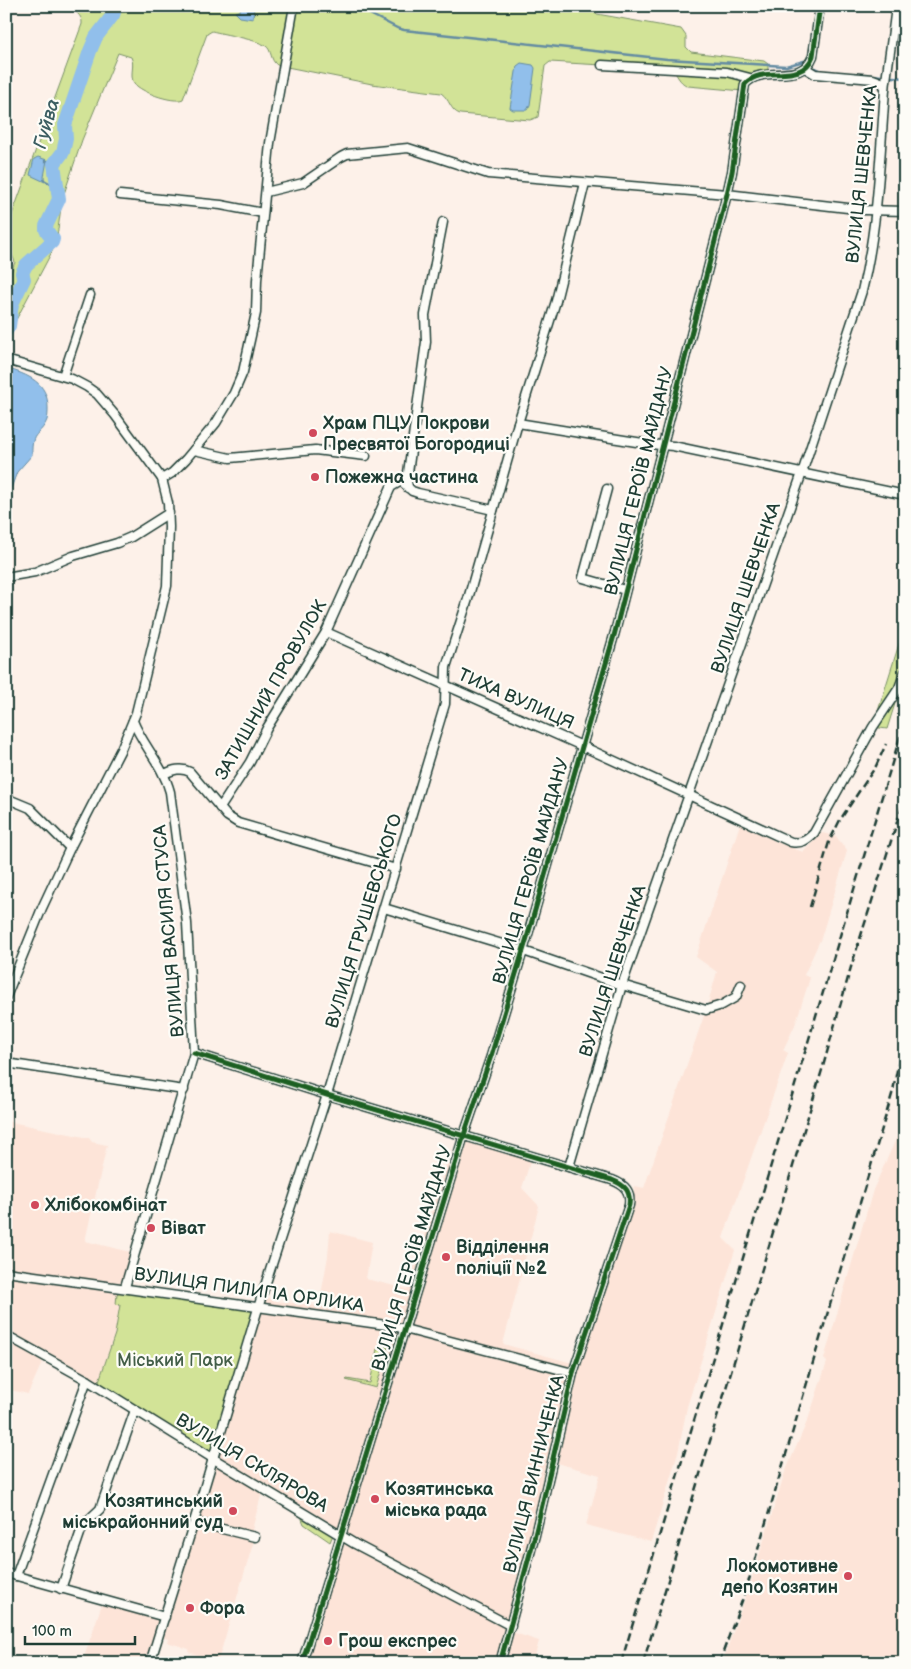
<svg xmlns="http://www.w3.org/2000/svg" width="911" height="1669" font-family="'Balsamiq Sans',sans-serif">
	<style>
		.built { fill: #fde4d8 }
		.green { fill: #d2e397; stroke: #789066 }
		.water { fill: #91bfeb; stroke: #638ba2 }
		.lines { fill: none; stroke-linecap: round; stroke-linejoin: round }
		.stream { stroke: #638ba2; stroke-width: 2.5 }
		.river { stroke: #91bfeb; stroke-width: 14 }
		.minor-casing { stroke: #1f3d34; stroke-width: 11 }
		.minor { stroke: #fdfcf7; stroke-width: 8 }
		.rail { stroke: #1f3d34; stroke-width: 2.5; stroke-dasharray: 8 4; stroke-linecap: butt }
		.cycleway-casing { stroke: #fdfcf7; stroke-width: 8 }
		.cycleway { stroke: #1b5e20; stroke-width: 5 }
		.poi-dot { fill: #d1495b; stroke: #fdfcf7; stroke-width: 2 }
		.labels { text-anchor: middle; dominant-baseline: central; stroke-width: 4.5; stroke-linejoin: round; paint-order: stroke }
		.street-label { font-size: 18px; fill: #1f3d34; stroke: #fdfcf7 }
		.poi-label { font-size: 18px; font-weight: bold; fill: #1f3d34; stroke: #fdfcf7; text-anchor: start }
		.park-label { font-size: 18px; fill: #435e48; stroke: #fdfcf7 }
		.water-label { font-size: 19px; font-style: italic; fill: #3c5e62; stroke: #fdfcf7 }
	</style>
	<rect width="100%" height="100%" fill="#fdf1e9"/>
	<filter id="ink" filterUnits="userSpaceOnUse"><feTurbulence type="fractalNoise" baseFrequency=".02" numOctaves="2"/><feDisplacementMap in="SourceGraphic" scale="10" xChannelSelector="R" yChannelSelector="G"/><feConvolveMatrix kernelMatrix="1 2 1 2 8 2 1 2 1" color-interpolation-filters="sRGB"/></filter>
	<g filter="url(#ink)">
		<g class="built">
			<path d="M740 824 781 844 803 852 822 833 836 836 847 851 821 938 804 975 810 978 795 1025 783 1050 788 1053 723 1238 735 1250 687 1407 678 1453 651 1542 586 1525 600 1475 553 1462 509 1631 539 1641 533 1663H302L342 1535 263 1488 252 1530 255 1537 218 1661 188 1652 189 1649 167 1642 168 1639 159 1636 150 1663H82L103 1601 165 1617 262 1295 275 1301 319 1306 328 1256 330 1231 372 1242 366 1279 407 1289 447 1163 455 1165 464 1135 532 1156 522 1188 539 1206 503 1344 576 1364 614 1253 635 1186 644 1188 706 1010 717 972 696 957Z"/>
			<path d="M905 1119V1663H722L750 1585 784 1475 809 1417 827 1362 824 1359 873 1190Z"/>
			<path d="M6 1121 89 1138 92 1142 107 1145 85 1241 134 1253 120 1305 115 1334 97 1387 45 1356 28 1394 6 1389Z"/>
		</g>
		<g class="green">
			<path d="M67 6H594L595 12 597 14 681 29 686 36V47L691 52 764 61 768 64V74L756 76 743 91 688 86C678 82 678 74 671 69L550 62 545 66 538 117 530 120 460 114C450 111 450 99 441 93L372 84 277 65C270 60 272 50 266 46 258 40 223 34 212 31L207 34 183 99C174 104 136 91 133 81 130 73 135 65 131 57L118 53 82 140 62 200 56 244 6 339V286L15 262 6 240V231L82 24C83 15 74 11 67 6Z"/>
			<path d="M905 625V672L887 729 873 727Z"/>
			<path d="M125 1287 259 1307 214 1459 97 1387 115 1334 120 1305 116 1304 117 1294Z"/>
			<path d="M387 1339 390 1340 376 1388 346 1380 347 1379 370 1383 377 1349 385 1350Z"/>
			<path d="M304 1512 335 1530 330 1542 304 1524 302 1519Z"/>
		</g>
		<g class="water">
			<path d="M241 6H254L253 19 240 17 235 12 240 11Z"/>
			<path d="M521 63 533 65 535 68 530 105 527 110H513L510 108 517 66Z"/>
			<path d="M38 157 47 160 44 177 45 182 30 175 34 159Z"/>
			<path d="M6 368C28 375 48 382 48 408 48 412 48 416 47 420 40 437 31 430 32 455L17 472 6 502Z"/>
		</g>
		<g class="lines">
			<g class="stream">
				<path d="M336 6 364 11 397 28 404 30 667 59 786 66 804 61"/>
				<path d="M815 68 822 71"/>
				<path d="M872 75 881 76"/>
				<path d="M893 77 905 78"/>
				<path d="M45 161H55"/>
				<path d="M44 180 51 184 56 182"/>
			</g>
			<path class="river" d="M6 331 9 326 12 304 24 279 22 273 26 265 52 242 53 239 46 230V226L59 199 54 164 63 152 66 139 65 125 90 51 96 37 113 15 116 6"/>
			<defs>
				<g id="minor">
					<path d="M602 65 727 72 750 78"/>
					<path d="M805 68 815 74 873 79 881 82 885 87"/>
					<path d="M266 192 303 183 341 157 347 154 408 148 488 174 727 194 865 210 905 211"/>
					<path d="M120 195 221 205 263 213"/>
					<path d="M6 360 72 379 87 387 97 394 115 415 162 479 168 503 169 527 167 586 136 713 121 749 70 848 42 908 6 997"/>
					<path d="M63 376 90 295"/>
					<path d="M518 423 649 444 673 446 905 495"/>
					<path d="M194 450 230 458 315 450 366 456"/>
					<path d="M162 479 172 473 186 459 216 423 234 393 243 372 256 313 257 280 270 143 294 6"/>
					<path d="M408 488 407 480 426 342 425 315 443 222"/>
					<path d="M607 489 583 578 625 590"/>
					<path d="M6 577 35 572 73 556 117 543 131 537 169 513"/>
					<path d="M326 632 582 746 791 842C802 844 807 840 814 833L873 727 899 688 905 672"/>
					<path d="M164 774C173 770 181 767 190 772L227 816 238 823 396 869"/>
					<path d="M6 798 30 808 70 848"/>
					<path d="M220 808 250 762 267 728 326 632 391 487 401 481 412 491 418 493 493 510"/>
					<path d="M384 908 515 948 622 985 706 1010 722 1005 736 997 741 985"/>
					<path d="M194 1053 327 1095 612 1180C625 1185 631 1191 629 1205L573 1373 535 1535 500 1663"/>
					<path d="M6 1063 184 1090"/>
					<path d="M569 1167 622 985 802 473 862 291C878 226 880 157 885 90 888 62 893 34 896 6"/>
					<path d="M6 1272 393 1326 573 1373"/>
					<path d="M125 1287 194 1053 187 923 170 792C163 765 143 746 133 721"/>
					<path d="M6 1335 87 1380 214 1459 355 1544 511 1626"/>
					<path d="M194 1522 255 1537"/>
					<path d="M6 1573 165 1617"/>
					<path d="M16 1576 87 1380"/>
					<path d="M61 1589 83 1525 100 1509 135 1410"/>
					<path d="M150 1663 194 1522 262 1295 327 1095 445 704 446 667 468 599 518 423 556 301 585 183"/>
					<path d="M302 1663 464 1135 491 1056 529 931 615 632 727 194 732 172 745 84C764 63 801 87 813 56L820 6"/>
				</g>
			</defs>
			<use href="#minor" class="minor-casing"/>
			<use href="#minor" class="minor"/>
			<g class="rail">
				<path d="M810 907 829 842 840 820 876 766 886 744"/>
				<path d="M621 1663 905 720"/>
				<path d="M643 1663 822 1070 851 967 905 797"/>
				<path d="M719 1663 746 1590 893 1091 905 1028"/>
			</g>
			<defs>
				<g id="cycleway">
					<path d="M194 1053 327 1095 612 1180C625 1185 631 1191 629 1205L573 1373 535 1535 500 1663"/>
					<path d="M302 1663 464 1135 491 1056 529 931 615 632 727 194 732 172 745 84C764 63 801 87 813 56L820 6"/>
				</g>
			</defs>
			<use href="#cycleway" class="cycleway-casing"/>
			<use href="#cycleway" class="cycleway"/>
		</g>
	</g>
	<g class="poi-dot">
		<circle cx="313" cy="433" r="5"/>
		<circle cx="315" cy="477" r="5"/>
		<circle cx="35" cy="1205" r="5"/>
		<circle cx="151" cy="1228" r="5"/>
		<circle cx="446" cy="1257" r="5"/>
		<circle cx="375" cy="1499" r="5"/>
		<circle cx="233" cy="1511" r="5"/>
		<circle cx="848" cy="1576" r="5"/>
		<circle cx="190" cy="1608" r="5"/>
		<circle cx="328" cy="1641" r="5"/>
	</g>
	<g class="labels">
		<g class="street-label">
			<text transform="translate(862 174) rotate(-84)">ВУЛИЦЯ ШЕВЧЕНКА</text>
			<text transform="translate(639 481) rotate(-76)">ВУЛИЦЯ ГЕРОЇВ МАЙДАНУ</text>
			<text transform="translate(746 588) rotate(-71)">ВУЛИЦЯ ШЕВЧЕНКА</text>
			<text transform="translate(271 690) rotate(-60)">ЗАТИШНИЙ ПРОВУЛОК</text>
			<text transform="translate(516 699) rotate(24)">ТИХА ВУЛИЦЯ</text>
			<text transform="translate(531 871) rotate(-74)">ВУЛИЦЯ ГЕРОЇВ МАЙДАНУ</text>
			<text transform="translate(364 921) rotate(-73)">ВУЛИЦЯ ГРУШЕВСЬКОГО</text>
			<text transform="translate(169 931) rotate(-95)">ВУЛИЦЯ ВАСИЛЯ СТУСА</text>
			<text transform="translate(613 971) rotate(-72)">ВУЛИЦЯ ШЕВЧЕНКА</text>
			<text transform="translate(412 1258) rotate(-73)">ВУЛИЦЯ ГЕРОЇВ МАЙДАНУ</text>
			<text transform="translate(249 1290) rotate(8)">ВУЛИЦЯ ПИЛИПА ОРЛИКА</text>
			<text transform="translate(252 1463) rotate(31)">ВУЛИЦЯ СКЛЯРОВА</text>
			<text transform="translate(534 1474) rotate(-76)">ВУЛИЦЯ ВИННИЧЕНКА</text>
		</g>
		<g class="poi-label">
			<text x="323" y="423">Храм ПЦУ Покрови<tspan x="323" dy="21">Пресвятої Богородиці</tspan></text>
			<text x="325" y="477">Пожежна частина</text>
			<text x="45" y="1205">Хлібокомбінат</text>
			<text x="161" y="1228">Віват</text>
			<text x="456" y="1247">Відділення<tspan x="456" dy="21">поліції №2</tspan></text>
			<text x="385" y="1489">Козятинська<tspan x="385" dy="21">міська рада</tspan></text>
			<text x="223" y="1501" text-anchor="end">Козятинський<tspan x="223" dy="21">міськрайонний суд</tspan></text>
			<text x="838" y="1566" text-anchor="end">Локомотивне<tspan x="838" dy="21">депо Козятин</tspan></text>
			<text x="200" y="1608">Фора</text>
			<text x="338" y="1641">Грош експрес</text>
		</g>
		<g class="park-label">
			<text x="175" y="1360">Міський Парк</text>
		</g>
		<g class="water-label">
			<text transform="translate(47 124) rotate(-74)">Гуйва</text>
		</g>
	</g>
	<rect width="911" height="1669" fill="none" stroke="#fdfcf7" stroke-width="25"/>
	<rect x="12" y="12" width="886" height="1644" fill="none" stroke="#1f3d34" stroke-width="2" filter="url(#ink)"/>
	<path d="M25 1636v8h110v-8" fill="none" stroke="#1f3d34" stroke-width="2.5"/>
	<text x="32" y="1636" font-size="15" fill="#1f3d34" stroke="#fdfcf7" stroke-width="4" paint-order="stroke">100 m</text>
</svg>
